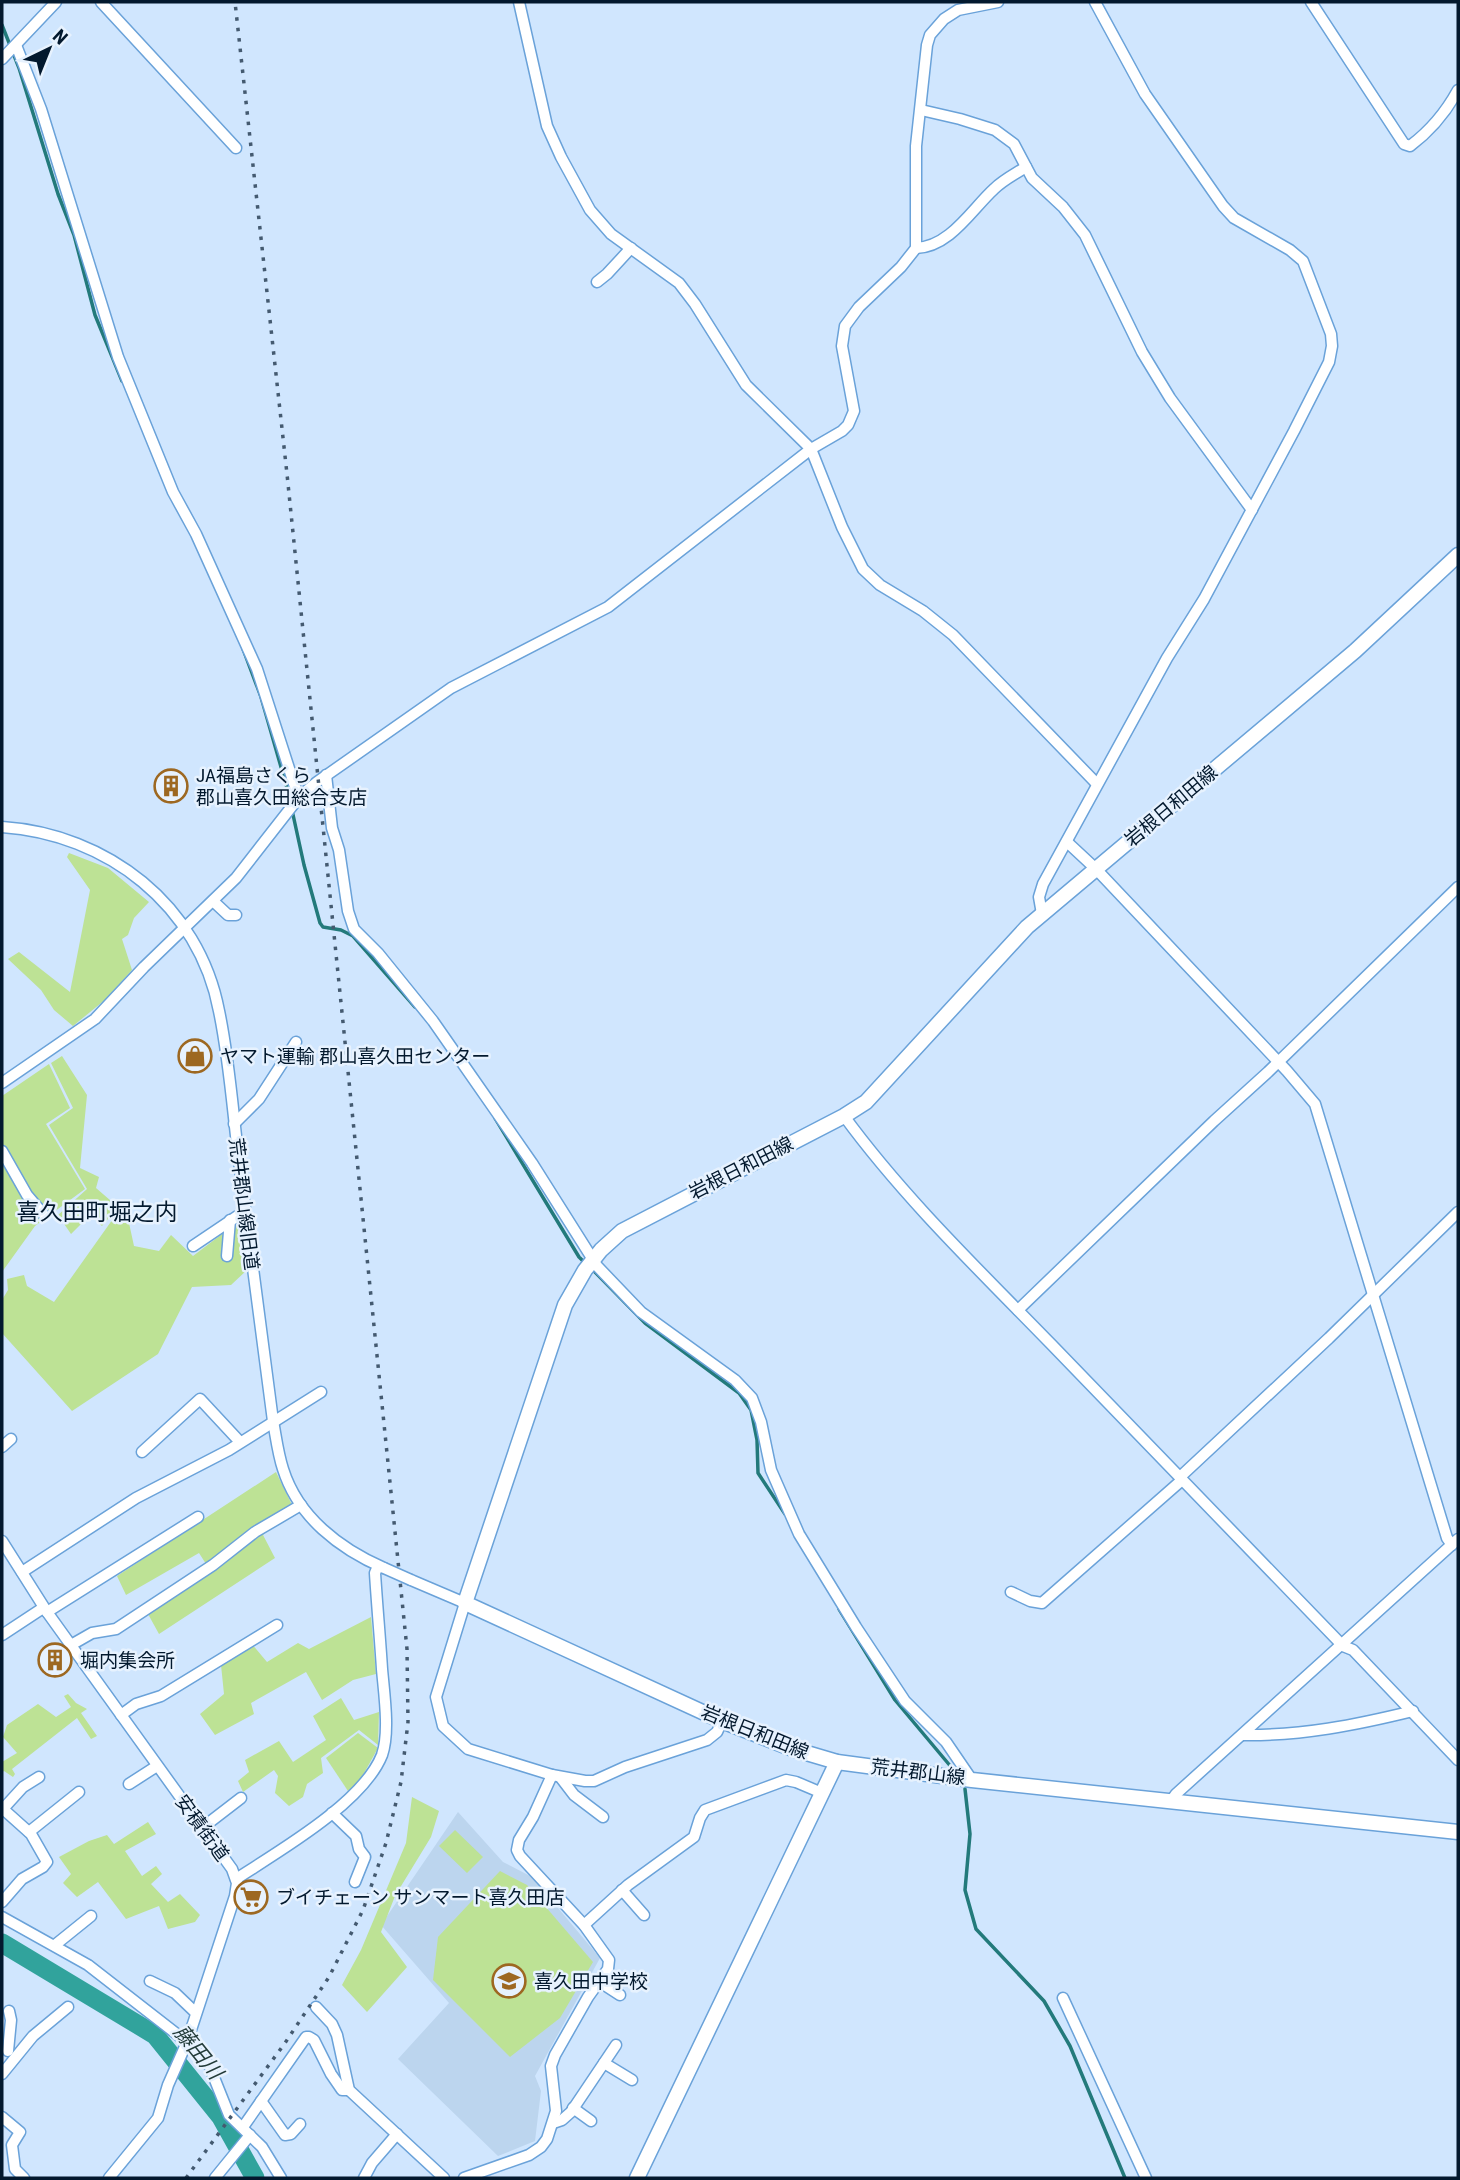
<svg xmlns="http://www.w3.org/2000/svg" width="1460" height="2180" font-family="'Roboto Condensed','Noto Sans JP',sans-serif">
	<style>
		.built { fill: #bcd5ee }
		.green { fill: #bde295 }
		.lines { fill: none; stroke-linecap: round; stroke-linejoin: round }
		.stream { stroke: #237a7b; stroke-width: 3.5 }
		.river { stroke: #31a39c; stroke-width: 19 }
		.minor-casing { stroke: #6aa2d9; stroke-width: 13 }
		.major-casing { stroke: #6aa2d9; stroke-width: 17 }
		.minor { stroke: #fff; stroke-width: 10 }
		.major { stroke: #fff; stroke-width: 14 }
		.rail { stroke: #445a70; stroke-width: 3.5; stroke-dasharray: 3.5 7; stroke-linecap: butt }
		.minor-bridge-casing { stroke: #6aa2d9; stroke-width: 13; stroke-linecap: butt }
		.minor-bridge { stroke: #fff; stroke-width: 10 }
		.labels { text-anchor: middle; dominant-baseline: central; stroke-width: 5; stroke-linejoin: round; paint-order: stroke }
		.poi-label { font-size: 19px; fill: #03192e; stroke: #e7f2fe; text-anchor: start }
		.street-label { font-size: 19px; fill: #03192e; stroke: #e7f2fe }
		.water-label { font-size: 21px; font-style: italic; fill: #243c3a; stroke: #e7f2fe }
		.quarter-label { font-size: 23px; fill: #03192e; stroke: #e7f2fe }
	</style>
	<rect width="100%" height="100%" fill="#d0e6fe"/>
	<path class="built" d="M458 1812 503 1862 532 1877 600 1958 535 2076 541 2091 535 2141 498 2156 398 2059 449 2003 381 1925Z"/>
	<g class="green">
		<path d="M69 853 108 868 149 902 134 918 128 935 122 939 132 970 106 999 73 1026 54 1010 41 990 8 959 19 952 70 992 90 890 67 857Z"/>
		<path d="M62 1056 87 1095 80 1168 99 1177 96 1188 118 1207 102 1226 82 1208 81 1224 71 1234 58 1215 87 1189 49 1125 73 1108 51 1063Z"/>
		<path d="M49 1064 70 1108 46 1124 85 1189 35 1226 2 1272V1096Z"/>
		<path d="M115 1216 129 1223 134 1246 159 1251 171 1235 193 1256 226 1231 241 1222 247 1270 231 1285 192 1287 158 1354 72 1411 2 1333V1300L8 1290 7 1279 24 1275 27 1286 54 1302Z"/>
		<path d="M276 1472 293 1507 263 1535 275 1558 159 1634 148 1614 208 1567 199 1553 126 1595 117 1576Z"/>
		<path d="M371 1617 376 1674 353 1680 322 1700 306 1672 251 1703 254 1714 215 1735 200 1714 224 1694 221 1665 251 1643 267 1662 298 1643 309 1649Z"/>
		<path d="M68 1694 76 1703 87 1709 81 1713 97 1736 91 1739 77 1718 12 1769 15 1774 13 1777 4 1771 2 1772V1762L17 1753 3 1737 7 1725 38 1704 56 1717 71 1707 64 1696Z"/>
		<path d="M341 1698 354 1720 379 1712 378 1745 359 1730 321 1758 323 1773 307 1784 303 1797 289 1806 275 1793 278 1776 274 1770 243 1792 238 1781 249 1772 245 1760 279 1741 293 1762 326 1740 313 1716Z"/>
		<path d="M358 1733 378 1748 358 1784 348 1791 326 1758Z"/>
		<path d="M412 1797 439 1811 431 1837 395 1896 381 1932 407 1967 367 2012 342 1985 361 1950 406 1843Z"/>
		<path d="M148 1822 156 1834 125 1851 142 1876 156 1866 162 1874 151 1884 168 1902 180 1894 200 1915 195 1922 168 1929 159 1906 126 1919 98 1882 77 1897 63 1883 71 1874 59 1857 89 1841 107 1835 114 1844Z"/>
		<path d="M455 1830 483 1857 467 1873 439 1846Z"/>
		<path d="M500 1871 527 1885 593 1962 560 2018 510 2057 433 1980 438 1937Z"/>
	</g>
	<g class="lines">
		<g class="stream">
			<path d="M2 25 19 68 58 194 74 235 95 315 122 381"/>
			<path d="M243 649 261 697 291 802"/>
			<path d="M292 810 304 865 320 923 323 927 341 930 353 936 415 1007"/>
			<path d="M495 1118 579 1257 585 1263"/>
			<path d="M591 1268 645 1323 739 1393 751 1410 757 1440 758 1473 785 1514"/>
			<path d="M839 1609 895 1700 952 1768"/>
			<path d="M965 1789 970 1834 965 1890 976 1929 1044 2001 1070 2046 1125 2178"/>
		</g>
		<path class="river" d="M2 1943 155 2035 221 2117 255 2178"/>
		<defs>
			<g id="minor">
				<path d="M101 2 236 148"/>
				<path d="M519 2 547 126 561 157 590 210 611 234 679 283 695 304 746 385 811 449 842 527 863 569 880 585 923 611 953 635 1097 784"/>
				<path d="M1311 2 1404 144 1410 146C1430 131 1446 112 1458 90"/>
				<path d="M16 45 41 109 118 357 173 492 196 534 257 669 295 787 300 796"/>
				<path d="M2 59 56 2"/>
				<path d="M921 110 960 119 995 130 1014 144 1032 178 1063 207 1085 235 1142 352 1170 398 1252 510"/>
				<path d="M916 248C950 247 972 209 994 189 1003 180 1015 174 1026 167"/>
				<path d="M597 282 607 274 631 248"/>
				<path d="M326 775 332 828 339 850 348 911 354 929 378 953 433 1021 532 1163 597 1266 641 1312 735 1380 752 1398 761 1422 771 1470 799 1534 856 1627 905 1701 946 1742 972 1780"/>
				<path d="M2 827C107 834 199 905 219 1011 230 1063 233 1117 240 1169 251 1253 262 1337 273 1421 276 1437 278 1454 283 1469 298 1517 340 1549 384 1568"/>
				<path d="M1067 842 1096 869 1287 1071 1315 1104 1447 1538 1452 1545"/>
				<path d="M213 901 228 915H236"/>
				<path d="M1042 914 1039 897 1043 884 1167 658 1204 599 1294 431 1329 362 1332 346 1331 334 1303 261 1290 250 1234 218 1223 206 1145 94 1095 2"/>
				<path d="M2 1083 95 1019 144 967 236 878 300 796 317 782 451 688 608 607 811 449 842 431 848 425 854 411 842 346 845 326 859 307 901 267 916 248V146L927 45 930 35 944 19 958 10 998 2"/>
				<path d="M844 1116C904 1198 981 1272 1051 1344 1148 1444 1245 1545 1343 1646L1353 1650 1458 1760"/>
				<path d="M234 1124 259 1099 296 1042"/>
				<path d="M2 1151 27 1195 44 1215"/>
				<path d="M193 1246 245 1211"/>
				<path d="M227 1256 230 1220"/>
				<path d="M1018 1310 1214 1121 1268 1072 1458 887"/>
				<path d="M2 1447 11 1439"/>
				<path d="M142 1452 200 1399 240 1442"/>
				<path d="M1180 1477 1329 1338 1458 1212"/>
				<path d="M2 1541 47 1612 232 1869 237 1883 235 1896 187 2042 168 2085 158 2118 109 2178"/>
				<path d="M22 1572 136 1498 229 1450 321 1392"/>
				<path d="M411 1580 465 1603 436 1697 443 1726 468 1749 552 1775 585 1781H594L625 1767 707 1740 717 1732 722 1721"/>
				<path d="M1011 1592 1030 1601 1042 1603 1182 1480"/>
				<path d="M47 1612 198 1517"/>
				<path d="M2 1635 43 1608"/>
				<path d="M71 1645 92 1633 116 1629 213 1565 255 1532 301 1505"/>
				<path d="M121 1715 136 1704 161 1696 277 1625"/>
				<path d="M1242 1735C1301 1736 1356 1725 1413 1711"/>
				<path d="M561 1778 574 1795 603 1817"/>
				<path d="M129 1784 157 1766"/>
				<path d="M1171 1801 1176 1794 1458 1539"/>
				<path d="M2 1808 31 1834 47 1862 43 1867 22 1879 2 1902"/>
				<path d="M3 1809 23 1787 39 1777"/>
				<path d="M332 1813 356 1836 359 1849 365 1857 355 1882"/>
				<path d="M202 1828 241 1798"/>
				<path d="M29 1832 79 1792"/>
				<path d="M236 1879C279 1851 363 1803 382 1755 390 1732 384 1693 382 1669 380 1637 377 1605 375 1573L378 1566"/>
				<path d="M622 1890 644 1915"/>
				<path d="M2 1917 88 1965 187 2042 209 2065 229 2115 262 2147 281 2178"/>
				<path d="M584 1925 628 1885 694 1837 700 1818 705 1810 786 1780 796 1782 822 1793"/>
				<path d="M55 1945 91 1916"/>
				<path d="M150 1981 175 1993 196 2013"/>
				<path d="M600 1982 620 1995"/>
				<path d="M1063 1998 1146 2178"/>
				<path d="M316 2007 332 2024 337 2035 349 2090 444 2178"/>
				<path d="M8 2051 11 2020 9 2011"/>
				<path d="M604 2063 632 2080"/>
				<path d="M2 2074 33 2036 68 2007"/>
				<path d="M261 2101 285 2135 291 2134 300 2124"/>
				<path d="M573 2108 591 2121"/>
				<path d="M2 2117 20 2132 12 2145 15 2169 24 2178"/>
				<path d="M553 2123 562 2120 571 2112 616 2045"/>
				<path d="M243 2127 306 2037H309L314 2040 331 2074 342 2090H349"/>
				<path d="M215 2178 250 2135"/>
				<path d="M364 2178 372 2163 397 2134"/>
				<path d="M464 2178 529 2155 541 2147 547 2139 556 2111 551 2066 555 2055 588 1997 608 1969 609 1960 584 1925 520 1856 517 1850 519 1840 533 1817 552 1775"/>
			</g>
			<g id="major">
				<path d="M1458 555 1355 651 1027 927 866 1102 844 1116 622 1231 601 1250 585 1270 565 1305 465 1603 722 1721 793 1749 837 1762 972 1780 1458 1832"/>
				<path d="M637 2178 837 1762"/>
			</g>
		</defs>
		<use href="#minor" class="minor-casing"/>
		<use href="#major" class="major-casing"/>
		<use href="#minor" class="minor"/>
		<use href="#major" class="major"/>
		<path class="rail" d="M186 2178 285 2043 329 1977 363 1910 386 1843 401 1782 408 1722 407 1649 287 474 235 2"/>
		<defs>
			<path id="minor-bridge" d="M384 1568 411 1580"/>
		</defs>
		<use href="#minor-bridge" class="minor-bridge-casing"/>
		<use href="#minor-bridge" class="minor-bridge"/>
	</g>
	<defs>
		<symbol id="building-ring" viewBox="-11 -11 22 22"><circle r="9.5" fill="#e7f2fe" stroke="#9d6821" stroke-width="1.5"/><path d="M-4-6H4V6H1V3H-1V6H-4ZM-2.5-4.3h1.7v1.8h-1.7ZM.8-4.3h1.7v1.8H.8ZM-2.5-1h1.7V.8h-1.7ZM.8-1h1.7V.8H.8Z" fill="#9d6821"/></symbol>
		<symbol id="shop-ring" viewBox="-11 -11 22 22"><circle r="9.5" fill="#e7f2fe" stroke="#9d6821" stroke-width="1.5"/><path d="M-5-2.5h2.3a2.7 3.5 0 0 1 5.4 0H5L5.5 6h-11ZM-1.5-2.5h3a1.5 2.3 0 0 0-3 0Z" fill="#9d6821"/></symbol>
		<symbol id="supermarket-ring" viewBox="-11 -11 22 22"><circle r="9.5" fill="#e7f2fe" stroke="#9d6821" stroke-width="1.5"/><path d="M-6-5.5h2.5l.6 2H6L4.5 2H-2.5L-4.4-4H-6ZM-1.5 3.2a1.3 1.3 0 1 0 .1 0ZM3 3.2a1.3 1.3 0 1 0 .1 0Z" fill="#9d6821"/></symbol>
		<symbol id="school-ring" viewBox="-11 -11 22 22"><circle r="9.5" fill="#e7f2fe" stroke="#9d6821" stroke-width="1.5"/><path d="M0-5L7-2L0 1L-7-2ZM-4 1L0 2.5L4 1V4Q0 6-4 4Z" fill="#9d6821"/></symbol>
	</defs>
	<g fill-rule="evenodd">
		<use href="#building-ring" x="152" y="767" width="38" height="38"/>
		<use href="#shop-ring" x="176" y="1037" width="38" height="38"/>
		<use href="#building-ring" x="36" y="1641" width="38" height="38"/>
		<use href="#supermarket-ring" x="232" y="1878" width="38" height="38"/>
		<use href="#school-ring" x="490" y="1962" width="38" height="38"/>
	</g>
	<g class="labels">
		<g class="poi-label">
			<text x="196" y="775">JA福島さくら<tspan x="196" dy="22">郡山喜久田総合支店</tspan></text>
			<text x="220" y="1056">ヤマト運輸 郡山喜久田センター</text>
			<text x="80" y="1660">堀内集会所</text>
			<text x="276" y="1897">ブイチェーン サンマート喜久田店</text>
			<text x="534" y="1981">喜久田中学校</text>
		</g>
		<g class="street-label">
			<text transform="translate(1171 806) rotate(-40)">岩根日和田線</text>
			<text transform="translate(741 1168) rotate(-27)">岩根日和田線</text>
			<text transform="translate(244 1204) rotate(83)">荒井郡山線旧道</text>
			<text transform="translate(755 1732) rotate(22)">岩根日和田線</text>
			<text transform="translate(918 1772) rotate(7)">荒井郡山線</text>
			<text transform="translate(202 1828) rotate(54)">安積街道</text>
		</g>
		<g class="water-label">
			<text transform="translate(198 2052) rotate(51)">藤田川</text>
		</g>
		<g class="quarter-label">
			<text x="97" y="1212">喜久田町堀之内</text>
		</g>
	</g>
	<rect width="1460" height="2180" fill="none" stroke="#03192e" stroke-width="7"/>
	<g transform="translate(49 49) rotate(43)" stroke="#e7f2fe" stroke-width="5" paint-order="stroke">
	<path d="M0-5L12 26L0 18L-12 26Z" fill="#03192e"/>
	<text y="-10" font-size="19" font-weight="bold" text-anchor="middle" fill="#03192e">N</text>
	</g>
</svg>
